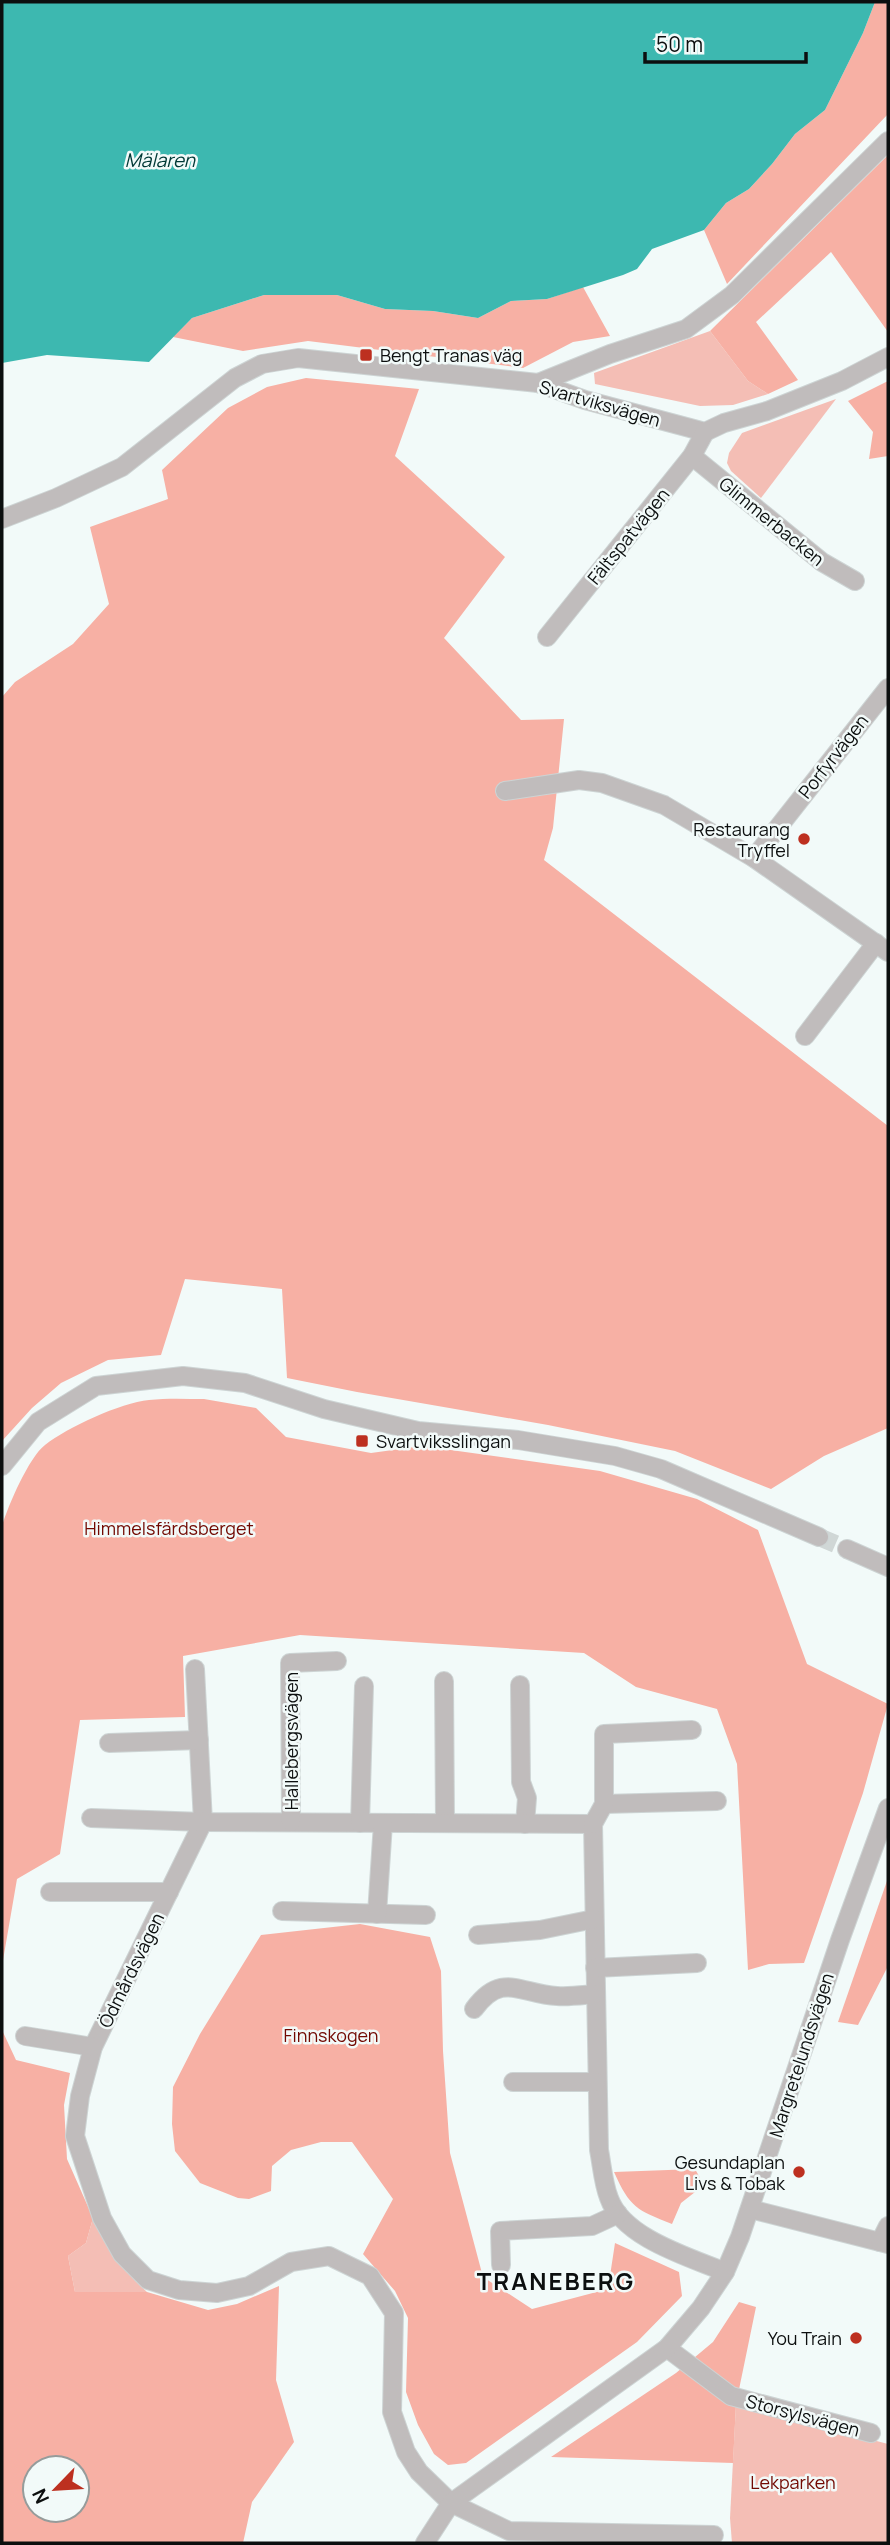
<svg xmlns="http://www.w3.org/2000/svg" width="890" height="2545" font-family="Manrope,sans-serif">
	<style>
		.green { fill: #f4beb5 }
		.forest { fill: #f7b0a4; fill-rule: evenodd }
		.water { fill: #3db8b0 }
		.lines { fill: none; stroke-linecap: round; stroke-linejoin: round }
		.minor-tunnel { stroke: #d0d7d6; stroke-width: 18; stroke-dasharray: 18 9; stroke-linecap: butt }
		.minor-casing { stroke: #cdd4d4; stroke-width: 20 }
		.minor { stroke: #c0bcbc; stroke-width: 18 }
		.poi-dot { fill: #bd3020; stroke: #f2faf9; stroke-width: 2.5 }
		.labels { text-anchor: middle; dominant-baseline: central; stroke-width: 5; stroke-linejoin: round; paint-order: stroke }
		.poi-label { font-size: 18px; fill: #0c0f0f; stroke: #f2faf9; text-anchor: end }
		.street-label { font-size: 18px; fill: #0c0f0f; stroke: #f2faf9 }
		.park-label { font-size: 18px; fill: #720902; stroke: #f2faf9 }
		.water-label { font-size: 19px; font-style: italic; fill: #003936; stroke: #f2faf9 }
		.district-label { font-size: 24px; font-weight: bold; letter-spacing: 2px; fill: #0c0f0f; stroke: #f2faf9 }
	</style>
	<rect width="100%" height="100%" fill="#f2faf9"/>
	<g class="green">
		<path d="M710 331 748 381 768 394 733 405 700 406 595 384 594 373Z"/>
		<path d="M836 399 761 498 731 471 727 463 729 453 742 433Z"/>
		<path d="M93 2218C108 2246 123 2271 147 2292H75L68 2256 86 2243Z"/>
		<path d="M736 2404 888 2444V2543H732L730 2518Z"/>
	</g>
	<g class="forest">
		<path d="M875 2H888V114L727 284 704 230 726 203 749 189 772 164 795 134 825 110 863 33Z"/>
		<path d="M888 155V332L831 252 756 322 798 380 768 394 748 381 710 331Z"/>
		<path d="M583 287 610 336 573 342 523 368 308 341 243 351 173 337 192 318 264 295H337L385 309 433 311 478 318 511 301 547 299Z"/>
		<path d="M306 378 419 389 395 456 505 557 444 638 521 720 564 719 553 828 544 860 888 1126V1428L824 1456 771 1489 675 1451 548 1425 357 1392 287 1378 282 1289 185 1279 161 1355 108 1360 61 1383 32 1408 2 1441V697L15 682 73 644 109 604 90 527 168 499 162 470 228 408 267 387Z"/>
		<path d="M888 381V456L869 459 873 432 848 401Z"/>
		<path d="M204 1399 256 1408 286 1437 371 1453 422 1446 600 1471 697 1499 758 1530 807 1664 888 1704 863 1793 804 1963 769 1964 748 1970 737 1764 717 1709 636 1687 584 1653 300 1635 183 1656 185 1717 80 1720 60 1854 17 1879 2 1966V1526C8 1506 29 1457 45 1445 68 1427 120 1403 149 1400 167 1398 186 1399 204 1399Z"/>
		<path d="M888 1878V1966L858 2025 838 2022Z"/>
		<path d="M360 1924 430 1937 441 1971 443 2051 450 2153 483 2277 532 2309 608 2289 615 2243 679 2272 682 2296 637 2342 466 2463 448 2465 434 2454 418 2425 406 2392 408 2318 395 2291 363 2254 393 2199 352 2142H321L291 2150 272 2166 271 2191 249 2199 238 2198 200 2183 175 2151 172 2124 173 2087 200 2034 261 1935Z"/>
		<path d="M2 2030 16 2060 70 2073 64 2105 67 2159 93 2218 86 2243 68 2256 75 2292H147L208 2310 237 2304 279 2286 276 2380 294 2442 252 2502 243 2543H2ZM35 2468H77V2510H35Z"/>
		<path d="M695 2169 704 2185 681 2203 672 2224C637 2210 630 2208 614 2172Z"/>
		<path d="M739 2302 756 2307 736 2404 733 2463 551 2457 676 2373 713 2342Z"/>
	</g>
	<path class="water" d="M2 2H875L863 33 825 110 795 134 772 164 749 189 726 203 704 230 652 249 637 269 623 275 547 299 511 301 478 318 433 311 385 309 337 295H264L192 318 149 362 47 355 2 363Z"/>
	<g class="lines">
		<path class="minor-tunnel" d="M819 1537 847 1549"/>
		<defs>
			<g id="minor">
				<path d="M538 383 610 354 686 329 732 295 888 141"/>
				<path d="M692 456 822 562 855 581"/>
				<path d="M2 519 56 498 122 467 235 378 262 364 298 358 538 383 585 400 705 432 724 423 767 411 842 381 888 357"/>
				<path d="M547 637 692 456 705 432"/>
				<path d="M505 791 579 780 602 783 664 805 754 858 888 952"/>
				<path d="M754 858 888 688"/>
				<path d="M805 1036 876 943"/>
				<path d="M2 1466 38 1422 96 1386 183 1376 245 1383 324 1409 418 1431 518 1440 615 1456 661 1469 819 1537"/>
				<path d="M847 1549 888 1567"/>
				<path d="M195 1669 203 1822 93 2047 80 2096 75 2136 102 2218 122 2254 148 2280 179 2290 217 2293 249 2286 291 2262 329 2256 370 2276 394 2313 392 2412 406 2452 419 2472 451 2503 509 2531 714 2535"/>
				<path d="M444 1681 445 1823"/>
				<path d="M520 1685 521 1782 527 1798 525 1824"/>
				<path d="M109 1743 199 1740"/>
				<path d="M604 1804 717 1801"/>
				<path d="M91 1818 203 1822 593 1824 599 2150C602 2165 603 2183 609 2198 623 2238 689 2257 725 2272"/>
				<path d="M291 1822 290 1663 337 1661"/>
				<path d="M360 1823 364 1686"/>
				<path d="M593 1824 604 1804V1734L692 1730"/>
				<path d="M50 1892H169"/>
				<path d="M282 1911 426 1915"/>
				<path d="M377 1914 383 1823"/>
				<path d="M478 1935 540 1930 594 1919"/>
				<path d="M595 1968 697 1963"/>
				<path d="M474 2009C502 1971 520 1994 557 1996 569 1997 583 1995 595 1994"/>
				<path d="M25 2036 93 2047"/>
				<path d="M513 2082H596"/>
				<path d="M750 2209 888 2244"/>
				<path d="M880 2242 888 2226"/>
				<path d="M501 2265 500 2231 592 2226 618 2214"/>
				<path d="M667 2348 731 2396 871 2433"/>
				<path d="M425 2543 451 2503 667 2348 701 2308 725 2272 740 2237 840 1940 888 1808"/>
			</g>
		</defs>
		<use href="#minor" class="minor-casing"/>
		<use href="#minor" class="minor"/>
	</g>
	<g class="poi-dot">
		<rect x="359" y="348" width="14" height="14" rx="3.5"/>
		<circle cx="804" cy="839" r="7"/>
		<rect x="355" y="1434" width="14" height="14" rx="3.5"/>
		<circle cx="799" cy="2172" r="7"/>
		<circle cx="856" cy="2338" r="7"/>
	</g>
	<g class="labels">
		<g class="poi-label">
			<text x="380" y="355" text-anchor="start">Bengt Tranas väg</text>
			<text x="790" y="829">Restaurang<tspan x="790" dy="21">Tryffel</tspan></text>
			<text x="376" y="1441" text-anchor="start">Svartviksslingan</text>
			<text x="785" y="2162">Gesundaplan<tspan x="785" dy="21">Livs &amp; Tobak</tspan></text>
			<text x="842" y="2338">You Train</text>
		</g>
		<g class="street-label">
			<text transform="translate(600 403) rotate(16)">Svartviksvägen</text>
			<text transform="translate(772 521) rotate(39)">Glimmerbacken</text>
			<text transform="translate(628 536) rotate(-51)">Fältspatvägen</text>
			<text transform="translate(833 756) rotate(-52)">Porfyrvägen</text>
			<text transform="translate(291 1741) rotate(-90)">Hallebergsvägen</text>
			<text transform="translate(131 1970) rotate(-64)">Ödmårdsvägen</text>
			<text transform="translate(801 2055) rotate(-72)">Margretelundsvägen</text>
			<text transform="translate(803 2415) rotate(15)">Storsylsvägen</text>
		</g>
		<g class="park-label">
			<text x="169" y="1528">Himmelsfärdsberget</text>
			<text x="331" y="2035">Finnskogen</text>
			<text x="793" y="2482">Lekparken</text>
		</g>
		<g class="water-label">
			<text x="160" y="160">Mälaren</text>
		</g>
		<g class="district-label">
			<text x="556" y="2280">TRANEBERG</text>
		</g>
	</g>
	<rect width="890" height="2545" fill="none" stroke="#0c0f0f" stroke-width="7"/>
	<g transform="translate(56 2489) rotate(245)"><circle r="33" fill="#f2faf9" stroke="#969c9b" stroke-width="2"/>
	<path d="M0-5L12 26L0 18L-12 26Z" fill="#bd3020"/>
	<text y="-10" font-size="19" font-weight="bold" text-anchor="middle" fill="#0c0f0f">N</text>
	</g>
	<path d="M645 52v10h161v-10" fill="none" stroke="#0c0f0f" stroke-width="3.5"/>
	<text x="656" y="52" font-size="21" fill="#0c0f0f" stroke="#f2faf9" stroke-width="5" paint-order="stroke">50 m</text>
</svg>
